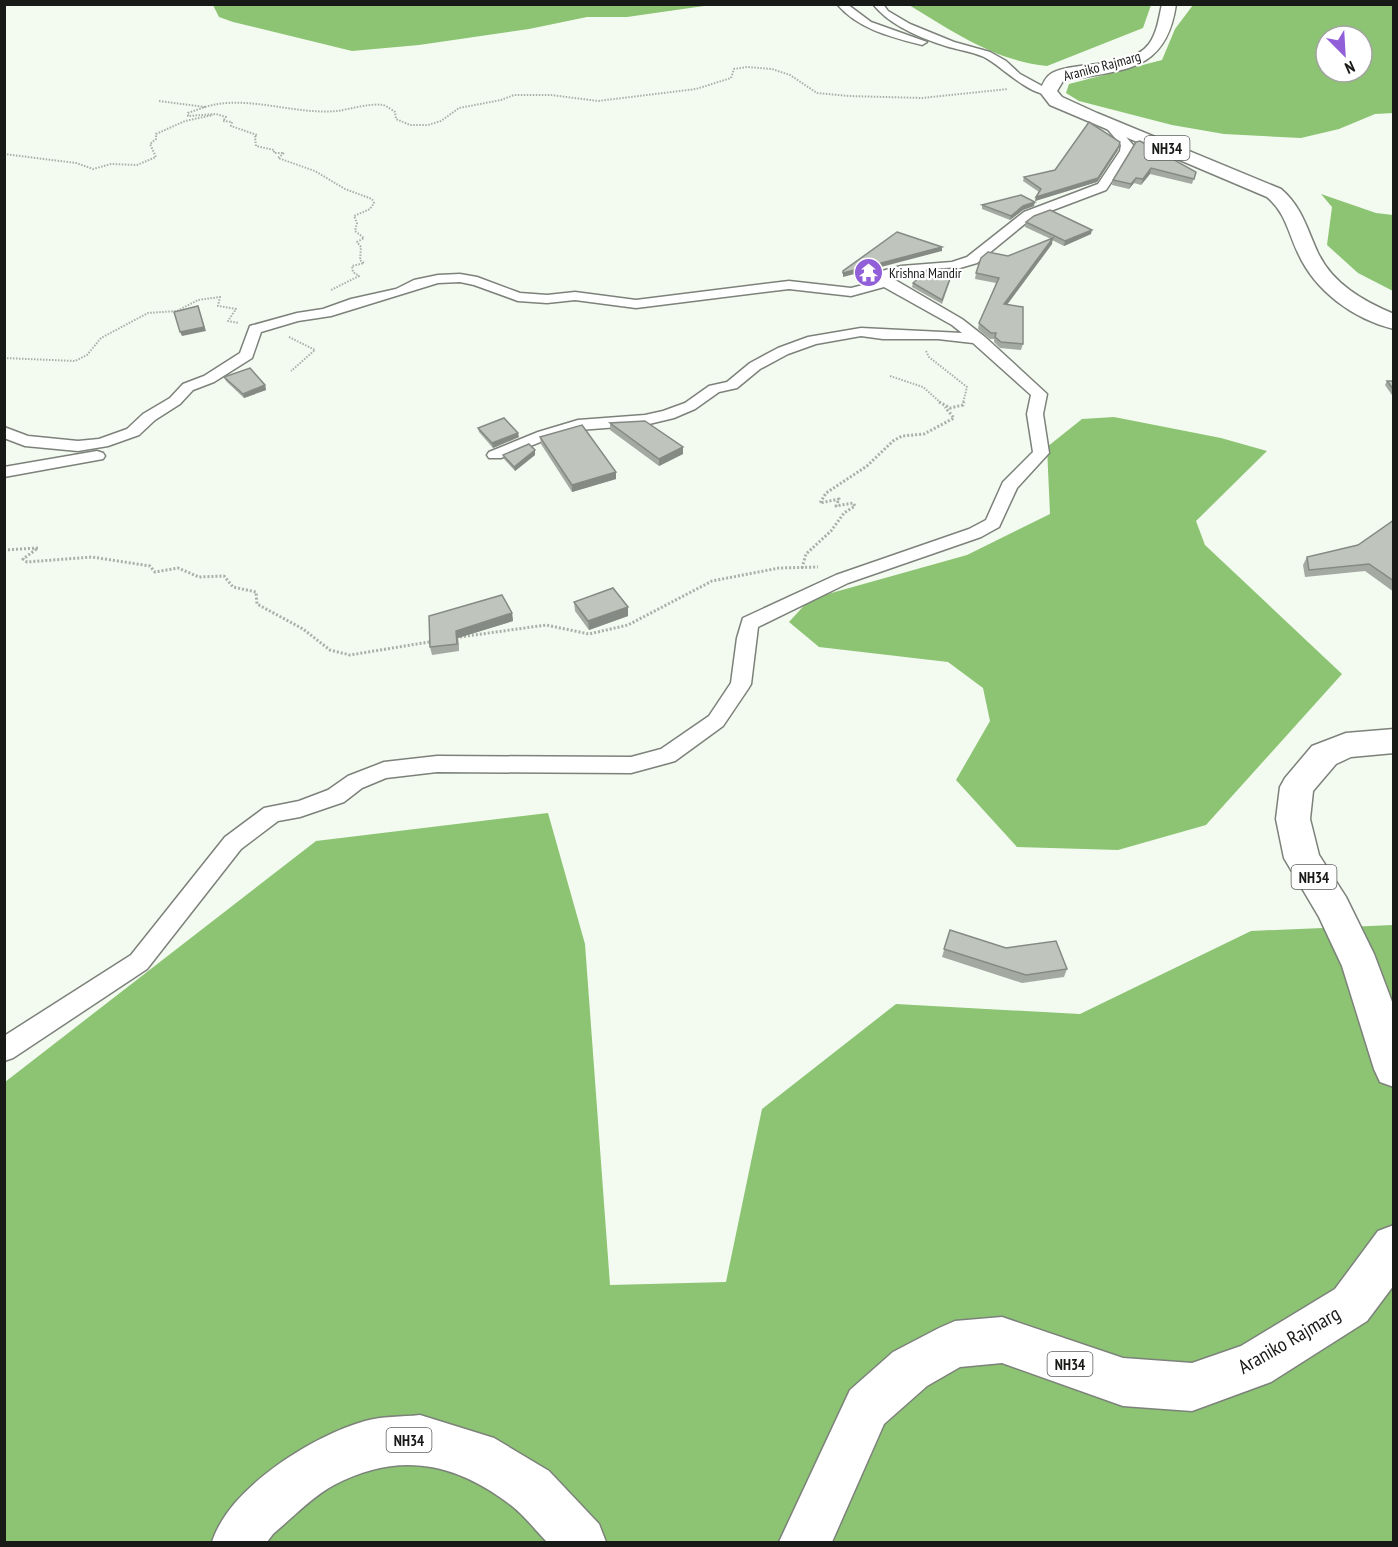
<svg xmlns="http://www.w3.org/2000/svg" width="1398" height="1547" font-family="'PT Sans Narrow',sans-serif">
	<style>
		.forest { fill: #8cc473; fill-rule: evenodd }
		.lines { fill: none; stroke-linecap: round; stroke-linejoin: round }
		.street-casing { stroke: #7c827a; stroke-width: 3 }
		.highway-casing { stroke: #7c827a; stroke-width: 3 }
		.path-far1 { stroke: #aaafa8; stroke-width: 2; stroke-dasharray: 1.5 1.5; stroke-linecap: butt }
		.path { stroke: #aaafa8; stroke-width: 3; stroke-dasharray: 2 2; stroke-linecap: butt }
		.street { fill: #fff; fill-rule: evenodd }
		.highway { fill: #fff; fill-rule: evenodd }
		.wall { fill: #a4a9a2 }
		.shaded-wall { fill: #868a84 }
		.building { fill: #bfc5bc; stroke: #868a84; stroke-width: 1.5 }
		.labels { text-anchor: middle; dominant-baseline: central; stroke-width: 4.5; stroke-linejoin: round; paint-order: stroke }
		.far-street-label { font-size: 14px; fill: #181a17; stroke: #fff }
		.far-poi-label { font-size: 14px; fill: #181a17; stroke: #fff; text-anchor: start }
		.shield { fill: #fff; stroke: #5d5f5d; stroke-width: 1.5 }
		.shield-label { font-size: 15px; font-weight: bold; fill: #181a17 }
		.near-street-label { font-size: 20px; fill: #181a17; stroke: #fff }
	</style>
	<rect width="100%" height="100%" fill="#f3faf0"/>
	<g class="forest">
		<path d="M213 5H711L627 17H587L529 29 419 45 352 51 233 22 219 17Z"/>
		<path d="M909 5H1151L1143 28 1047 66C995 61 952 31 909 5Z"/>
		<path d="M1193 5H1393V113L1375 114 1339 129 1301 138 1224 134 1172 125 1079 101 1066 93 1069 84 1162 60 1175 29ZM1326 36H1362V72H1326Z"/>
		<path d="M1321 194 1376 213 1393 215V291L1358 273 1327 245 1332 207Z"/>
		<path d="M1114 417 1221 438 1267 451 1196 521 1205 545 1342 674 1206 825 1118 850 1017 847 956 780 990 721 983 688 948 662 819 647 789 622 810 599 967 555 1050 514 1047 447 1082 419Z"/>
		<path d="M548 813 585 944 610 1285 726 1282 762 1109 896 1004 1080 1014 1251 931 1393 925V1542H5V1082L316 841Z"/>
	</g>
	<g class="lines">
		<defs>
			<g id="street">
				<path d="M837 4H847L871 22 927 42 922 45C891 37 858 29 837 4Z"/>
				<path d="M873 4H883L888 11 910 24 954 42 990 52 1006 61 1020 74 1053 92 1052 94C1031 98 1002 66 984 57 973 52 960 50 949 47 923 39 890 26 873 4Z"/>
				<path d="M1110 122 1114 123 1133 145 1132 151 1106 190 1032 218 977 263 953 270 902 274 890 277 962 319 985 337 1047 394 1043 414 1049 453 1017 488 999 527 981 537 848 583 758 627 751 684 748 689 723 726 675 761 668 763 631 773 437 772 386 778 362 788 344 802 300 817 278 821 241 849 147 969 13 1058 4 1061V1036L131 955 225 837 264 808 299 801 328 790 348 776 384 762 437 756 631 757 661 749 709 716 731 683 737 638 743 618 836 575 969 529 986 520 1003 482 1033 452 1027 414 1031 395 973 343 938 339H883L861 336 816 344 788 354 760 369 737 388 719 392 695 409 674 418 645 425 579 430 550 438 501 458H489L487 455 489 452 538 432 578 420 645 415 663 411 685 403 709 386 727 382 750 363 778 348 808 337 861 328 962 333 952 325 884 287 851 296 789 289 636 308 575 300 547 303 518 301 474 285 460 282 438 283 331 316 298 321 261 332 252 358 214 382 193 390 180 404 155 420 139 435 108 446 78 451 25 446 4 438V427L28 436 78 441 99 439 127 429 143 414 170 398 183 384 204 376 240 353 250 326 297 313 323 309 351 299 396 289 414 280 438 275 460 274 477 277 520 293 547 295 575 292 636 300 789 281 851 288 871 283 876 280 878 272 901 266 952 262 967 257 1024 212 1098 184 1120 151 1121 145 1104 125Z"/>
				<path d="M97 451 103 453 105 456 103 459 4 477V467Z"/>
			</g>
			<g id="highway">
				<path d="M1162 4H1176C1166 75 1120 69 1063 81L1057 91 1062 97 1097 113 1281 189C1302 207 1307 229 1318 253 1333 284 1363 301 1394 314V329C1353 319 1315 291 1298 253 1288 232 1286 213 1267 197L1050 105 1040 92C1042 85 1045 77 1052 73 1078 60 1129 70 1149 44 1157 33 1159 18 1162 4Z"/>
				<path d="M1394 729V753L1351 757 1336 764 1313 791 1310 819 1319 855 1346 897 1374 954 1394 1007V1087L1380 1082 1374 1069 1342 966 1319 917 1284 858 1276 819 1280 787 1285 778 1312 746 1346 733Z"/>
				<path d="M1394 1225V1285L1367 1321 1271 1382 1192 1411 1123 1406 1002 1363 960 1367 927 1386 884 1424 832 1542H779L850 1390 893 1352 939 1328 955 1321 1002 1317 1123 1358 1192 1363 1241 1346 1335 1289 1378 1231Z"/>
				<path d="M420 1415 494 1438 549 1471 599 1524 606 1542H547C536 1531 525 1516 512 1506 455 1462 399 1451 334 1485 312 1497 292 1518 273 1534L267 1542H212C229 1488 312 1436 365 1421 382 1416 402 1417 420 1415Z"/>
			</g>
		</defs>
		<use href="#street" class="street-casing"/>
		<use href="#highway" class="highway-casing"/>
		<g class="path-far1">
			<path d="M159 101 205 107 188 113V116L216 114 226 117 223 121 232 122 231 126 257 135 255 137 256 146 274 150V153H284L278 158 315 171 345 189 372 199 374 203 370 209 354 216 357 223 355 231 364 238 357 242 361 247 360 260 364 263 352 266 353 272 359 276 331 290"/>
			<path d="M205 107C247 94 293 115 337 111 351 109 370 103 383 105 387 106 392 110 395 112L396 119 410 125H428L441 121 459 108 501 100 514 95H551L598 101 696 89 731 78 734 69 747 67 772 69 790 75 817 93 849 96 922 98 1008 89"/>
			<path d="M4 154 76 163 93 169 111 164 137 165 156 157 150 144 156 139V134L185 121 213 115"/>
			<path d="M289 337 315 350 291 371"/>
			<path d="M926 351 929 357 967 387 963 403"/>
			<path d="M4 358 75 361 87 355 101 338 148 313 177 311 198 300 220 297 218 306 236 309 228 321 239 323"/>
			<path d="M890 376 923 387 941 403"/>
		</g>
		<g class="path">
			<path d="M939 402 950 408 963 405 964 402"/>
			<path d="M4 550 38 548 23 559 27 562 92 557 150 566 155 572 178 568 199 577 224 576 233 587 256 592 257 604 303 629 330 650 350 655 435 641"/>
			<path d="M802 568 806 554 831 531 844 513 855 506 853 503 836 506 839 499 820 503 826 493 867 466 893 441 902 436 924 434 954 418 945 407"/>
			<path d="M460 637 546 625 589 634 628 625 712 581 779 568 818 567"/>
		</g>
		<use href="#street" class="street"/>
		<use href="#highway" class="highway"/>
	</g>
	<g class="wall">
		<path d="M1136 142 1196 172 1192 184 1150 174 1141 185 1134 183 1129 189 1112 185 1113 180Z"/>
		<path d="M1118 150 1097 182 1035 201 1036 197 1039 192 1023 181 1024 177 1055 170Z"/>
		<path d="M982 205 1034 206 1023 210 1010 220 982 209Z"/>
		<path d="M1026 222 1091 234 1064 246 1052 240V244L1007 305 1023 344 1021 350 1000 348 994 342V339H990L978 329 979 323 996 283 975 279 976 273 1008 256 1051 239 1025 227Z"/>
		<path d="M953 272 942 304 912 287 913 283Z"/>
		<path d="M224 377 265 385 266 390 244 398 226 381Z"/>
		<path d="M1387 381H1394V398L1385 385Z"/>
		<path d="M610 423 683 447V454L659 466 610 430Z"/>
		<path d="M478 428 519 437 493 448 479 432Z"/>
		<path d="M540 437 616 472V479L572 492 541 444Z"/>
		<path d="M503 455H535L515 471 504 459Z"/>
		<path d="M1394 520V592L1365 571 1305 577 1303 565 1307 557 1358 545Z"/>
		<path d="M574 602 628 607V616L589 630 575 611Z"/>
		<path d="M512 613 513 621 458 638 459 651 432 655 430 647Z"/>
		<path d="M950 930 1067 969 1064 977 1022 983 942 957Z"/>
	</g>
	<g class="shaded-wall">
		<path d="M1119 146 1118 150 1097 182 1035 201 1036 197Z"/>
		<path d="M1151 168 1150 174 1141 185 1143 179Z"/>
		<path d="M1136 178 1134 183 1129 189 1131 184Z"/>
		<path d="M1035 202 1034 206 1023 210 1010 220 1011 216 1023 206Z"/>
		<path d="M1092 230 1091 234 1064 246 1065 241Z"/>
		<path d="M1053 238 1052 244 1003 310 1004 304Z"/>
		<path d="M942 247V251L843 277V273Z"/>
		<path d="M198 306 206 331 182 336 180 332Z"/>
		<path d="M265 385 266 390 244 398 243 394Z"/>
		<path d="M518 433 519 437 493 448 492 443Z"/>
		<path d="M683 447V454L659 466V459Z"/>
		<path d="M535 450V455L515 471 514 467Z"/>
		<path d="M616 472V479L572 492V485Z"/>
		<path d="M628 607V616L589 630 588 621Z"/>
		<path d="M512 613 513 621 458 638 459 651 456 631Z"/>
	</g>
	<g class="building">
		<path d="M1089 122 1120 142 1119 146 1098 178 1036 197 1041 189 1024 177 1055 170Z"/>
		<path d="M1140 141 1196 172 1194 179 1151 168 1143 179 1136 178 1131 184 1113 180 1136 142Z"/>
		<path d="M1021 195 1035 202 1023 206 1011 216 982 205Z"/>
		<path d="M1050 210 1092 230 1065 241 1026 222 1034 216Z"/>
		<path d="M897 232 942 247 843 273V271Z"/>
		<path d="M1053 238 1004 304 1023 307V344L1001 342 995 337 996 333H991L979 323 999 278 976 273 981 258 988 252 1008 256Z"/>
		<path d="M954 268 942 300 913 283 927 270Z"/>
		<path d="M198 306 204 327 180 332 174 312Z"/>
		<path d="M250 368 265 385 243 394 224 377Z"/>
		<path d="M1387 381H1394V390Z"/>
		<path d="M504 418 518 433 492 443 478 428Z"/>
		<path d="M645 421 683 447 659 459 610 423Z"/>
		<path d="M582 425 616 472 572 485 540 437Z"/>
		<path d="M529 444 535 450 514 467 503 455Z"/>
		<path d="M1394 520V581L1369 564 1309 570 1307 557 1358 545Z"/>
		<path d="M613 588 628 607 588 621 574 602Z"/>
		<path d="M502 595 512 613 456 631 457 644 430 647 429 616Z"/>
		<path d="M950 930 1006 948 1056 941 1067 969 1026 975 944 949Z"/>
	</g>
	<defs>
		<symbol id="temple-disc" viewBox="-11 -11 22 22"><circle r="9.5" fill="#915fd8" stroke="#fff"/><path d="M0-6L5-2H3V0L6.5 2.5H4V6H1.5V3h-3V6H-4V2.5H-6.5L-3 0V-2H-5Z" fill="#fff"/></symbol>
	</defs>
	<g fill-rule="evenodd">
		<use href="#temple-disc" x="852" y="256" width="33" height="33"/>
	</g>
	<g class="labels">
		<g class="far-street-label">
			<text transform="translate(1102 66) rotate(-15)">Araniko Rajmarg</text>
		</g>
		<g class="far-poi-label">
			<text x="889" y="273">Krishna Mandir</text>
		</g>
		<g class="shield">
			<rect x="1144.5" y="136" width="45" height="24" rx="4.5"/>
			<rect x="1291.5" y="865" width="45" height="24" rx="4.5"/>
			<rect x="1047.5" y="1352" width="45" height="24" rx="4.5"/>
			<rect x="386.5" y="1428" width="45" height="24" rx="4.5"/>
		</g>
		<g class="shield-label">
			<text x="1167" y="148">NH34</text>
			<text x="1314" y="877">NH34</text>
			<text x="1070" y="1364">NH34</text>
			<text x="409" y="1440">NH34</text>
		</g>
		<g class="near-street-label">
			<text transform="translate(1289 1340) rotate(-30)">Araniko Rajmarg</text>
		</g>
	</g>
	<rect width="1398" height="1547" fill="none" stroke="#181a17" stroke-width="12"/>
	<g transform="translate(1344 54) rotate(156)"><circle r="28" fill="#ffffff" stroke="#a3a3a2" stroke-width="1.5"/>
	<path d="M0-4.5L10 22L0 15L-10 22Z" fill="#915fd8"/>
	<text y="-9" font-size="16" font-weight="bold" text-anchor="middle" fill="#181a17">N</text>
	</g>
</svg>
